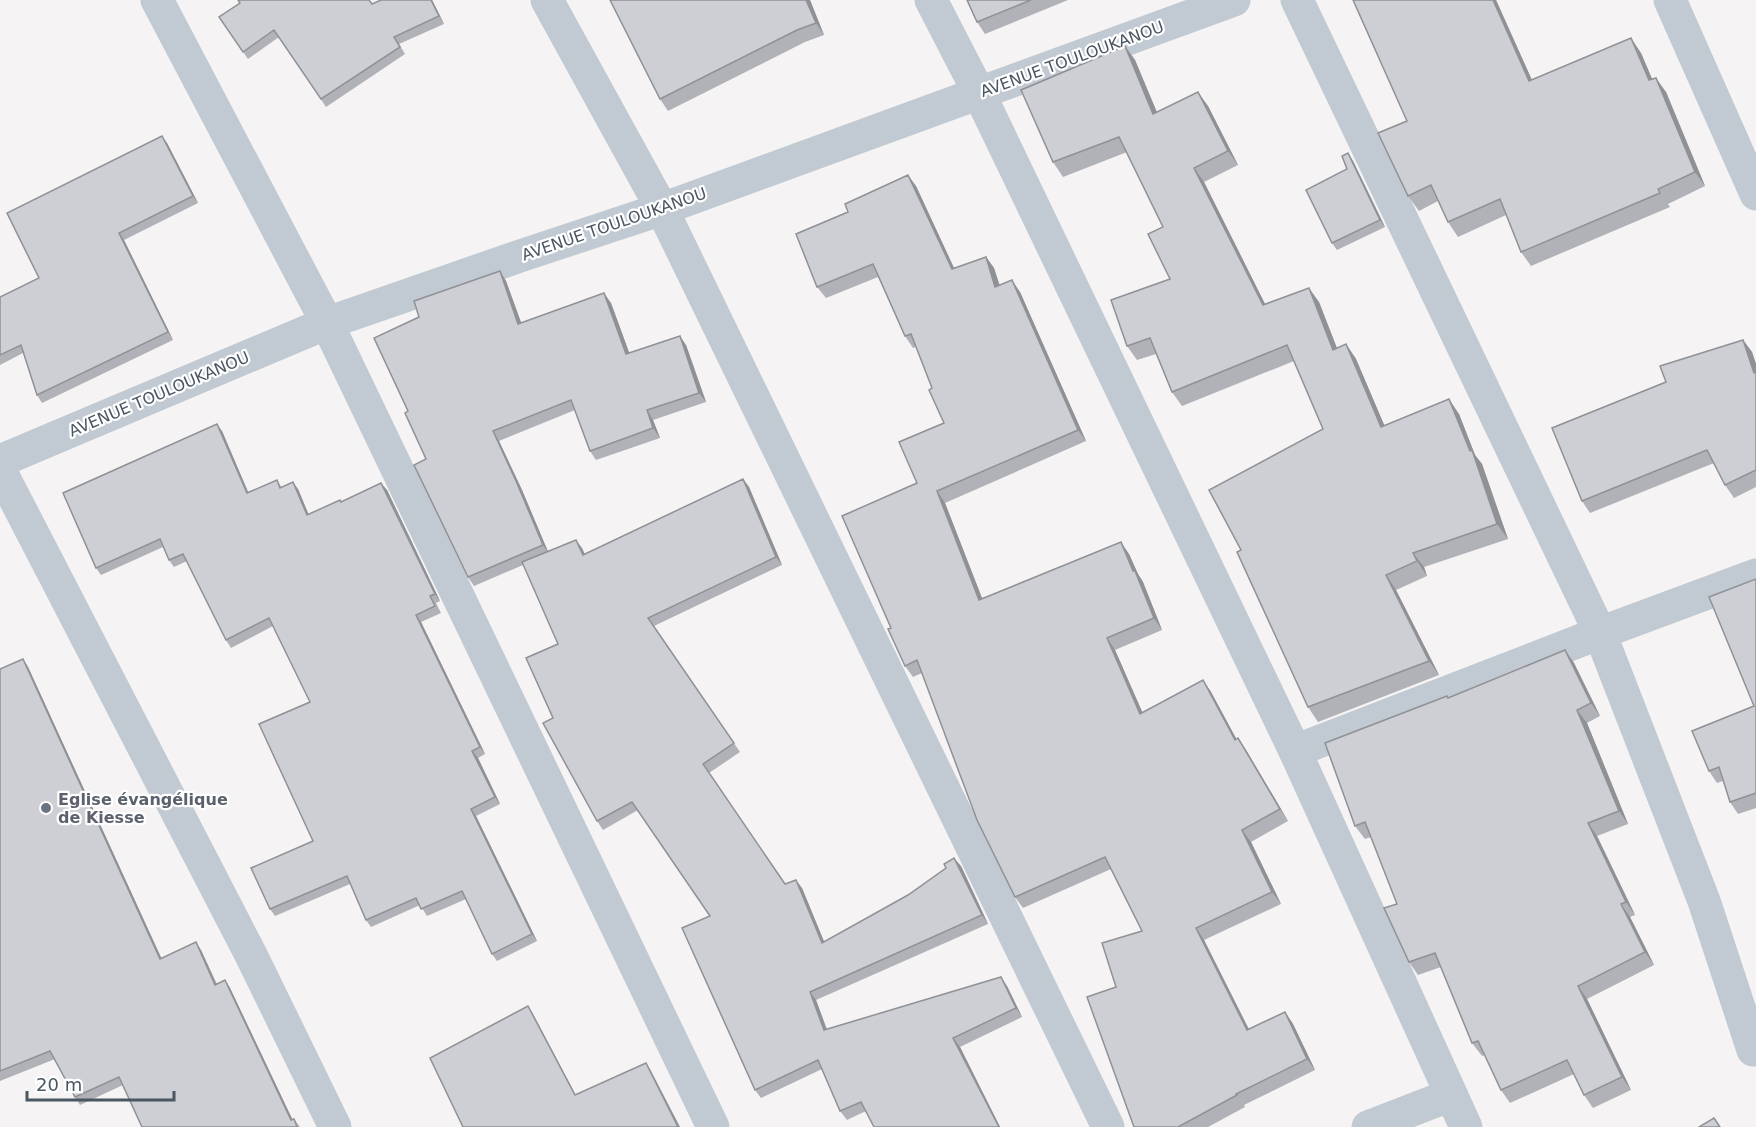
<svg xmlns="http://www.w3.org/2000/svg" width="1756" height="1127" font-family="'DejaVu Sans',sans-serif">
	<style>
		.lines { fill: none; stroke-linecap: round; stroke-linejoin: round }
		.street { stroke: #c1cad2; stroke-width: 33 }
		.wall { fill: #b0b2b7 }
		.shaded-wall { fill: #909195 }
		.building { fill: #cdcfd5; stroke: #909195; stroke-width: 1.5 }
		.worship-dot { fill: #6b7280; stroke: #fff; stroke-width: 2 }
		.labels { text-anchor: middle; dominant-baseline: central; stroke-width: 4.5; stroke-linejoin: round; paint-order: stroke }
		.street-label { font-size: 16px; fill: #4a5661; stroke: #fff }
		.worship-label { font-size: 16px; font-weight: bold; fill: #5b616d; stroke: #fff; text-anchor: start }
	</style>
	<rect width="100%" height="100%" fill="#f5f3f3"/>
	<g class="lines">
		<g class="street">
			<path d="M157 0 327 323 713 1127"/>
			<path d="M547 0 662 209 1108 1127"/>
			<path d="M931 0 979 93 1295 751 1466 1127"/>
			<path d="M1297 0 1600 633 1704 901 1753 1050"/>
			<path d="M1670 0 1756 194"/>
			<path d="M0 461 327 323 520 256 662 209 1234 0"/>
			<path d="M0 470 251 955 335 1127"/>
			<path d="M1295 751 1600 633 1756 575"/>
			<path d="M1368 1127 1451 1095"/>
		</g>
	</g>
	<g class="wall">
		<path d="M381 0H432L444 24 399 44 405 54 326 107 279 37 248 59 219 17 240 3 372 4Z"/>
		<path d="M610 0H810L824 35 805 42 668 111 660 99Z"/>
		<path d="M967 0H1068L985 34 977 22Z"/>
		<path d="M1496 0 1532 80 1641 53 1652 79 1666 92 1705 186 1668 204 1670 207 1531 266 1521 252 1506 215 1458 237 1448 222 1438 201 1419 211 1408 196 1407 121Z"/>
		<path d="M1125 46 1135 60 1157 113 1208 106 1238 165 1204 182 1265 304 1319 302 1337 348 1346 344 1356 359 1384 425 1459 414 1475 455 1482 464 1508 539 1424 567 1427 576 1396 590 1439 675 1318 722 1308 707 1241 550 1323 429 1294 361 1182 406 1172 392 1156 354 1137 360 1127 346 1170 279 1163 227 1127 152 1063 177 1053 162Z"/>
		<path d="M167 143 198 203 124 240 173 340 42 403 37 395 23 353 0 365V297L39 278Z"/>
		<path d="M1348 153 1353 161 1385 227 1337 250 1332 243 1347 169Z"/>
		<path d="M916 186 954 268 986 257 994 268 999 285 1020 292 1086 441 945 503 982 598 1129 554 1138 574 1143 582 1162 630 1115 650 1142 712 1203 680 1211 692 1236 739 1246 750 1288 821 1251 842 1281 904 1204 940 1249 1029 1285 1012 1293 1024 1315 1070 1244 1105 1245 1107 1208 1127H1134L1116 987 1142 931 1111 869 1023 908 1015 897 922 673 913 677 905 666 891 628 917 483 944 423 932 388 916 347 913 348 905 336 878 277 826 298 817 287Z"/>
		<path d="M500 271 506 281 521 323 611 303 629 353 686 345 706 402 653 420 660 438 596 460 590 451 575 410 499 441 522 490 548 552 582 548 584 554 743 479 749 487 782 565 654 626 740 752 709 773 785 884 802 888 824 942 961 866 988 924 816 1000 827 1029 1007 986 1022 1017 960 1047 1000 1127H874L866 1111 847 1120 840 1111 822 1069 761 1098 755 1090 710 916 638 810 603 830 597 821 553 718 558 644 523 565 474 586 468 577 426 459 408 411 419 317Z"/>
		<path d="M1743 340 1752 352 1756 364V487L1734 498 1725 485 1714 463 1590 513 1582 501 1666 382Z"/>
		<path d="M222 431 248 493 277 480 282 488 298 489 309 515 341 502 387 490 440 601 436 603 441 613 421 622 485 754 478 758 500 804 476 816 537 941 497 961 492 954 466 899 427 916 420 905 371 927 366 920 350 884 275 916 270 909 313 841 310 702 273 626 231 648 226 640 187 561 174 567 169 560 163 547 101 575 96 568Z"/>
		<path d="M1756 579V808L1738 814 1730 802 1723 781 1717 783 1709 771 1754 706V581Z"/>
		<path d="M1565 650 1574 663 1600 716 1587 723 1628 824 1597 836 1635 915 1630 917 1654 965 1587 999 1631 1090 1593 1108 1584 1095 1574 1074 1510 1103 1501 1090 1485 1055 1482 1056 1472 1043 1441 967 1418 975 1409 962 1397 904 1371 837 1365 839 1355 826 1449 698Z"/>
		<path d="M23 659 28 667 161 958 201 950 217 984 225 980 230 988 292 1119H294L300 1127H142L123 1085 80 1105 75 1097 55 1059 0 1081V669Z"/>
	</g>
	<g class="shaded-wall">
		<path d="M431 0H432L444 24 439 16Z"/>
		<path d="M806 0H810L824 35 816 23Z"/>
		<path d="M1493 0H1496L1539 96 1529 81Z"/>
		<path d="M1631 38 1641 53 1659 95 1649 80Z"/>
		<path d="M1125 46 1135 60 1164 129 1153 114Z"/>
		<path d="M1656 78 1666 92 1705 186 1695 172Z"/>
		<path d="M1198 92 1208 106 1238 165 1228 151Z"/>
		<path d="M162 136 167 143 198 203 193 196Z"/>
		<path d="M1348 153 1353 161 1385 227 1380 220Z"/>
		<path d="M1194 168 1204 182 1273 320 1263 305Z"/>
		<path d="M908 175 916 186 960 281 952 269Z"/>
		<path d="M119 233 124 240 173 340 168 332Z"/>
		<path d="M986 257 994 268 1004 298 995 287Z"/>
		<path d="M500 271 506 281 525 333 518 324Z"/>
		<path d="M1012 280 1020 292 1086 441 1078 430Z"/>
		<path d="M1309 288 1319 302 1343 364 1333 350Z"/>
		<path d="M604 293 611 303 633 363 626 354Z"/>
		<path d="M680 336 686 345 706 402 699 393Z"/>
		<path d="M1743 340 1752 352 1756 364V376L1754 373Z"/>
		<path d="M1346 344 1356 359 1391 441 1381 427Z"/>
		<path d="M1449 399 1459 414 1475 455 1482 464 1508 539 1497 524Z"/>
		<path d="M647 410 653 420 660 438 653 428Z"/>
		<path d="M217 424 222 431 252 501 247 493Z"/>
		<path d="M493 431 499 441 522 490 549 554 543 545Z"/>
		<path d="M743 479 749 487 782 565 776 557Z"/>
		<path d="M293 482 298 489 312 523 307 515Z"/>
		<path d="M381 483 387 490 440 601 435 594Z"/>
		<path d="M937 491 945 503 987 611 979 600Z"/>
		<path d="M576 540 582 548 589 563 583 555Z"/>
		<path d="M1121 542 1129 554 1138 574 1143 582 1162 630 1154 618Z"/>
		<path d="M1413 553 1424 567 1427 576 1417 561Z"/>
		<path d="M1386 575 1396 590 1439 675 1429 661Z"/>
		<path d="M416 615 421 622 485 754 480 747Z"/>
		<path d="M1107 638 1115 650 1148 725 1140 714Z"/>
		<path d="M1565 650 1574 663 1600 716 1591 703Z"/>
		<path d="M23 659 28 667 165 966 160 959Z"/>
		<path d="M1203 680 1211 692 1243 751 1235 740Z"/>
		<path d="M1577 710 1587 723 1628 824 1619 811Z"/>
		<path d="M1238 738 1246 750 1288 821 1280 809Z"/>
		<path d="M472 751 478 758 500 804 495 797Z"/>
		<path d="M471 809 476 816 537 941 532 934Z"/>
		<path d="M1588 823 1597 836 1635 915 1626 902Z"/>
		<path d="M1242 830 1251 842 1281 904 1272 892Z"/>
		<path d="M954 858 961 866 988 924 982 915Z"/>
		<path d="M796 880 802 888 828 951 822 943Z"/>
		<path d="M1621 904 1630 917 1654 965 1645 952Z"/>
		<path d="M1196 928 1204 940 1255 1042 1247 1030Z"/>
		<path d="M196 942 201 950 220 993 215 985Z"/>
		<path d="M1001 977 1007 986 1022 1017 1016 1008Z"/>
		<path d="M225 980 230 988 296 1127 291 1120Z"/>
		<path d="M1578 986 1587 999 1631 1090 1622 1077Z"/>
		<path d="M810 992 816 1000 830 1039 824 1030Z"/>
		<path d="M528 1006 533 1014 580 1103 575 1095Z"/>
		<path d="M1285 1012 1293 1024 1315 1070 1307 1059Z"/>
		<path d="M953 1038 960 1047 1000 1127H999Z"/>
		<path d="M646 1063 651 1071 680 1127H678Z"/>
	</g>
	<g class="building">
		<path d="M238 0H369L372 4 381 0H431L439 16 394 37 400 47 321 99 274 30 243 52 219 17 240 3Z"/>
		<path d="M610 0H806L816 23 797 30 660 99Z"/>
		<path d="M967 0H1031L977 22Z"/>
		<path d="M1353 0H1493L1529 81 1631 38 1649 80 1656 78 1695 172 1658 189 1660 193 1521 252 1500 199 1448 222 1431 185 1408 196 1378 133 1407 121Z"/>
		<path d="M1125 46 1153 114 1198 92 1228 151 1194 168 1263 305 1309 288 1333 350 1346 344 1381 427 1449 399 1470 451 1472 450 1497 524 1413 553 1417 561 1386 575 1429 661 1308 707 1237 552 1241 550 1209 490 1323 429 1287 345 1172 392 1150 338 1127 346 1111 300 1170 279 1148 234 1163 227 1119 137 1053 162 1021 90Z"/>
		<path d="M162 136 193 196 119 233 168 332 37 395 21 345 0 355V297L39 278 7 213Z"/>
		<path d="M1348 153 1380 220 1332 243 1306 190 1347 169 1342 156Z"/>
		<path d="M908 175 952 269 986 257 995 287 1012 280 1078 430 937 491 979 600 1121 542 1133 571H1135L1154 618 1107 638 1140 714 1203 680 1235 740 1238 738 1280 809 1242 830 1272 892 1196 928 1247 1030 1285 1012 1307 1059 1236 1094 1237 1095 1178 1127H1134L1087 997 1116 987 1102 943 1142 931 1105 857 1015 897 977 820 917 660 905 666 888 629 891 628 842 516 917 483 899 442 944 423 929 390 932 388 911 334 905 336 873 264 817 287 796 234 848 212 845 204Z"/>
		<path d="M500 271 518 324 604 293 626 354 680 336 699 393 647 410 653 428 590 451 571 400 493 431 516 481 543 545 468 577 414 465 426 459 405 413 408 411 374 338 419 317 414 301Z"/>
		<path d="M1743 340 1754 373 1756 372V470L1725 485 1707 450 1582 501 1552 428 1666 382 1660 366Z"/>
		<path d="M217 424 247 493 277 480 280 488 293 482 307 515 340 500 341 502 381 483 435 594 430 596 435 606 416 615 480 747 472 751 495 797 471 809 532 934 492 954 462 891 421 909 416 898 366 920 347 876 270 909 251 868 313 841 259 724 310 702 269 618 226 640 183 554 169 560 160 539 96 568 63 493Z"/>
		<path d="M743 479 776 557 648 618 734 743 703 764 785 884 796 880 822 943 908 895 946 868 944 864 954 858 982 915 810 992 824 1030 1001 977 1016 1008 953 1038 999 1127H874L861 1102 840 1111 818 1060 755 1090 682 928 710 916 632 802 597 821 543 723 553 718 526 658 558 644 522 562 576 540 583 555Z"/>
		<path d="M1756 579V793L1730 802 1719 767 1709 771 1692 731 1754 706 1709 597Z"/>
		<path d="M1565 650 1591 703 1577 710 1619 811 1588 823 1626 902 1621 904 1645 952 1578 986 1622 1077 1584 1095 1567 1060 1501 1090 1478 1041 1472 1043 1435 953 1409 962 1384 908 1397 904 1365 822 1355 826 1325 743 1447 696 1448 698Z"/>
		<path d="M23 659 160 959 196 942 215 985 225 980 291 1120 294 1119 297 1127H142L119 1077 75 1097 50 1051 0 1071V669Z"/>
		<path d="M528 1006 575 1095 646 1063 678 1127H463L430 1058Z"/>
		<path d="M1714 1118 1720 1127H1699Z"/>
	</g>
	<circle class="worship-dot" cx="46" cy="808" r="6"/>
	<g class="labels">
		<g class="street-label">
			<text transform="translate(1072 59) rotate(-20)">AVENUE TOULOUKANOU</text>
			<text transform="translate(614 224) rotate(-19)">AVENUE TOULOUKANOU</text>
			<text transform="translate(159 394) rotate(-23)">AVENUE TOULOUKANOU</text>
		</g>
		<g class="worship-label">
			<text x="58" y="799">Eglise évangélique<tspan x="58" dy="18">de Kiesse</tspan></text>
		</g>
	</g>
	<path d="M27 1091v9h147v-9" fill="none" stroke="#4a5661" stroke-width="3"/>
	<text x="36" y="1091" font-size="18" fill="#4a5661" stroke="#ffffff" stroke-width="4.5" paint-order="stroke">20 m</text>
</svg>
